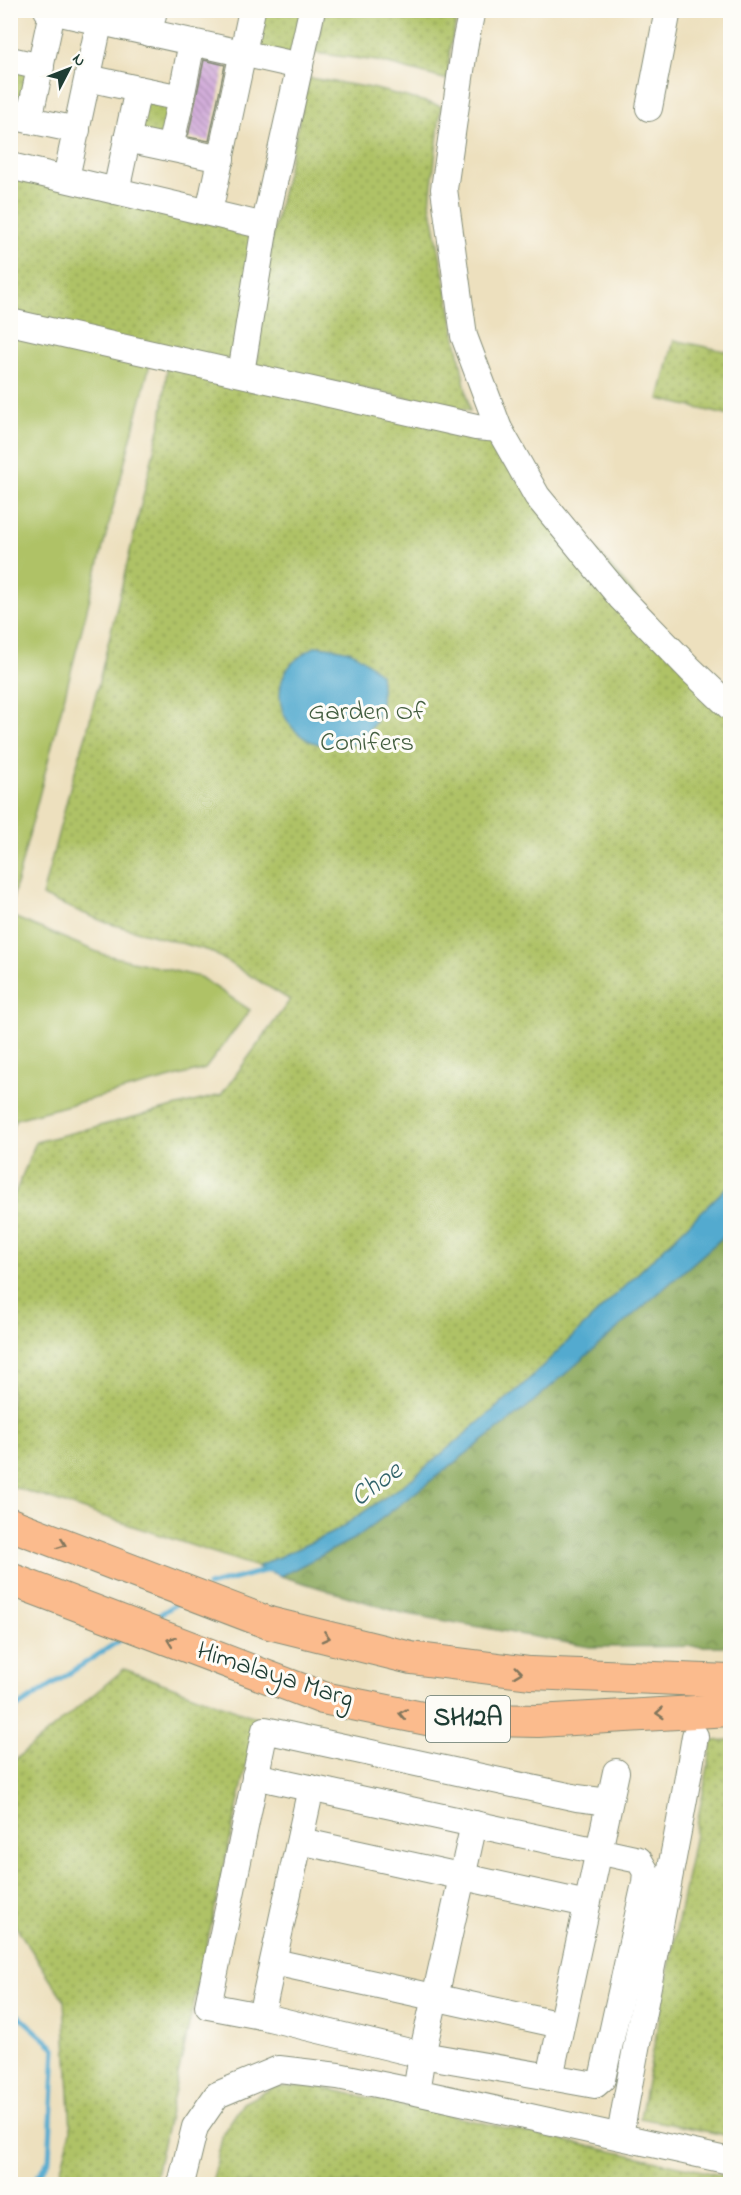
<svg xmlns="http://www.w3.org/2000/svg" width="741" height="2195" font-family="'Indie Flower',sans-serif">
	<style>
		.grass { fill: #afc266; stroke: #67804d; stroke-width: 1.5 }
		.forest { fill: url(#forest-crowns); stroke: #557248; stroke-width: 1.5 }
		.park { fill: url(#park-dots); stroke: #67804d; stroke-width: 1.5 }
		.water { fill: #52aacf; stroke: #387482; stroke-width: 1.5 }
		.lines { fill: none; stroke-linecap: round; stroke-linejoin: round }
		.stream { stroke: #52aacf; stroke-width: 5 }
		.building { fill: url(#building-back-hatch) }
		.minor-casing { stroke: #868e79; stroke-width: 28 }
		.major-casing { stroke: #868e79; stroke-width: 34 }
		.minor { stroke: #fff; stroke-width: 26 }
		.major { stroke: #fbbb8d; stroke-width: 32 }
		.oneway { stroke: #82765c }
		.labels { text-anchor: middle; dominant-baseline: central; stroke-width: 6; stroke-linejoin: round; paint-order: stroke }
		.shield { fill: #fdfcf7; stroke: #62766e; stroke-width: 1.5 }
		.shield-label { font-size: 26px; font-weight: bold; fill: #1f3d34 }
		.park-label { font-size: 27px; fill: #435e40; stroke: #fdfcf7 }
		.street-label { font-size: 27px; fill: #1f3d34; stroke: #fdfcf7 }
		.water-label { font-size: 28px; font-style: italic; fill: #31636a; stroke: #fdfcf7 }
	</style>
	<defs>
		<pattern id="forest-crowns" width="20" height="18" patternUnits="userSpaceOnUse" patternTransform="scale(1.5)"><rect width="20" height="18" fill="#8ba85b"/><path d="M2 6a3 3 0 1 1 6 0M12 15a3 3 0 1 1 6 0" fill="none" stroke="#718a4c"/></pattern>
		<pattern id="park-dots" width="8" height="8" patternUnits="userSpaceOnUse" patternTransform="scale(1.5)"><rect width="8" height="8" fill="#afc266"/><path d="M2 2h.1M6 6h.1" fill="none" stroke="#8e9f55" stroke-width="1.8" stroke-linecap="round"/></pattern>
		<pattern id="building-back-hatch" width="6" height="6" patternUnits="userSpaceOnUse" patternTransform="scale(1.5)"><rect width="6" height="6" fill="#d3aeda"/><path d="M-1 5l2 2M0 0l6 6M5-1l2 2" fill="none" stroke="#ab8fb2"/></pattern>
	</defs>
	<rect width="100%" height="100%" fill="#fdfcf7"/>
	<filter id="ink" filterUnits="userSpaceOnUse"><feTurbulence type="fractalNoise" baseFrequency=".0167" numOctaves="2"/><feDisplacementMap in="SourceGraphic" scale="12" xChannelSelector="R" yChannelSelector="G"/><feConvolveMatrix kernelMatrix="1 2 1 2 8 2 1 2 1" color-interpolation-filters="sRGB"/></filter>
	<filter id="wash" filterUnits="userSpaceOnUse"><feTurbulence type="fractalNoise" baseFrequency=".008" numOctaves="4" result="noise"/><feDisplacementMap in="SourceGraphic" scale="24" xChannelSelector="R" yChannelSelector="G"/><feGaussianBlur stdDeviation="1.35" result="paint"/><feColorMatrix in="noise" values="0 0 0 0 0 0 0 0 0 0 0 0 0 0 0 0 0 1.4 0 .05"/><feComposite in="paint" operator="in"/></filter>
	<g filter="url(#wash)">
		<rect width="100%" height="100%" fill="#ede0be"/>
		<g class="grass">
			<path d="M11 332 150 364 11 905Z"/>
			<path d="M11 916 102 954 200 977 250 1010 205 1069 16 1119 11 1132Z"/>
		</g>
		<path class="forest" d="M730 1231V1646L590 1647 402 1613 281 1576 357 1537 527 1407Z"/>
		<g class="park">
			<path d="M252 11H312L300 66 243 53Z"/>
			<path d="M324 11H459L450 47 448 80 377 61 315 53Z"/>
			<path d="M10 66 35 72 25 113 11 109Z"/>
			<path d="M309 78 372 88 441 106 430 203 470 411 256 366 272 237Z"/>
			<path d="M142 94 174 102 166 141 133 135Z"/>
			<path d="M11 174 265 229 233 382 501 439 730 706V1184L523 1385 413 1478 336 1531 257 1567 11 1486V1203L36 1142 221 1095 290 1000 210 951 107 923 42 896 71 784 87 732 161 421 167 369 11 332Z"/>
			<path d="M674 340 730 352V416L659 399Z"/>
			<path d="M124 1669 257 1718 154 2184H57L71 2131 64 2000 11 1919 10 1764Z"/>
			<path d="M730 1740V2136L640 2118 713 1741Z"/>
			<path d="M315 2086 730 2177V2184H212L223 2133 243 2103 274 2087Z"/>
		</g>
		<g class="water">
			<path d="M316 646C350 649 355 650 380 674 383 697 383 717 366 733 361 738 353 745 347 747 341 749 331 746 324 745 291 740 270 705 285 673 292 660 305 653 316 646Z"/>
			<path d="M730 1184V1231L527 1407 357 1537 281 1576 257 1567 336 1531 413 1478 523 1385Z"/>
		</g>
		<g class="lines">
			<g class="stream">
				<path d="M208 1586 271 1569"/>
				<path d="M151 1620 181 1601"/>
				<path d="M10 1712 128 1635"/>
				<path d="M10 2008 55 2048 49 2160 32 2184"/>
			</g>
		</g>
		<g id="blocks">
			<path class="building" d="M204 60 225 65 209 141 188 137Z"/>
		</g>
	</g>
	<g filter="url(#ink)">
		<use href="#blocks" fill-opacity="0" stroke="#868e79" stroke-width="1.5"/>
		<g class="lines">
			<defs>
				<g id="minor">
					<path d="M47 10 300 66"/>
					<path d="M472 10 465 43 444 189 464 336 499 429 537 496 621 598 691 670 730 707"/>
					<path d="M149 33 154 10"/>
					<path d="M10 60 41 67"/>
					<path d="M88 78 138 89"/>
					<path d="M649 108 668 10"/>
					<path d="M10 116 77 130"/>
					<path d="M29 120 52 12"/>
					<path d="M127 139 221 159"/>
					<path d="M170 148 181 98"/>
					<path d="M10 166 265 226"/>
					<path d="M66 178 102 10"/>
					<path d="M116 191 138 89 181 98 192 42"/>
					<path d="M209 212 252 10"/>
					<path d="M10 322 476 427 499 429"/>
					<path d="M241 373 266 219 312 10"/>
					<path d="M255 1776 474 1824"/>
					<path d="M609 1802 577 1798 265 1730 208 2006 261 2016 422 2055 550 2077C572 1975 594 1873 616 1772"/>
					<path d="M300 1841 587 1904"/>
					<path d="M274 1962 561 2025"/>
					<path d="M261 2016 311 1788"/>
					<path d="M416 2092 422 2055 474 1824 639 1860 646 1872 645 1883 602 2079 595 2085 550 2077"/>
					<path d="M620 2136C643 2002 673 1870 695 1736"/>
					<path d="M181 2184 195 2127 217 2095 279 2069 338 2076 416 2092 730 2161"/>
				</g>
				<g id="major">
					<path d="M10 1524 269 1623 411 1658 530 1673 730 1681"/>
					<path d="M10 1579 323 1698 427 1719 538 1721 730 1710"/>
				</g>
			</defs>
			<use href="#minor" class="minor-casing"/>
			<use href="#major" class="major-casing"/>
			<use href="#minor" class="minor"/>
			<use href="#major" class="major"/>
		</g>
		<defs><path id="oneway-chevron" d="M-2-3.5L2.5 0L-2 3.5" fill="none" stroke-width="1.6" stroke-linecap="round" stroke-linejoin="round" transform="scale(1.5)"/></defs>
		<g class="oneway">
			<use href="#oneway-chevron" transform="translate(62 1544) rotate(21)"/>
			<use href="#oneway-chevron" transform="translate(326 1637) rotate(14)"/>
			<use href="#oneway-chevron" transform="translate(171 1641) rotate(-159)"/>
			<use href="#oneway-chevron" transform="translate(518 1672) rotate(7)"/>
			<use href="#oneway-chevron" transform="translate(660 1713) rotate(176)"/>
			<use href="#oneway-chevron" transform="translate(403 1714) rotate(-169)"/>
		</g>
	</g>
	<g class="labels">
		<rect class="shield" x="426" y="1696" width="84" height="46" rx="4.5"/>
		<g class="shield-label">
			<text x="468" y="1719">SH12A</text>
		</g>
		<g class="park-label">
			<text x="367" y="712">Garden Of<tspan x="367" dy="31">Conifers</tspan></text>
		</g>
		<g class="street-label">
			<text transform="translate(275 1676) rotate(18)">Himalaya Marg</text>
		</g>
		<g class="water-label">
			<text transform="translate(377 1485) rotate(-36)">Choe</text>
		</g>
	</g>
	<rect width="741" height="2195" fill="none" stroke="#fdfcf7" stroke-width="36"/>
	<g transform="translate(69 69) rotate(48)" stroke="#fdfcf7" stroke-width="4.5" paint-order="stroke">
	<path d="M0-4.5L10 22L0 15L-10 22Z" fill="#1f3d34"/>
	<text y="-9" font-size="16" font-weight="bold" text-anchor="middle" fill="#1f3d34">N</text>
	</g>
</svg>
